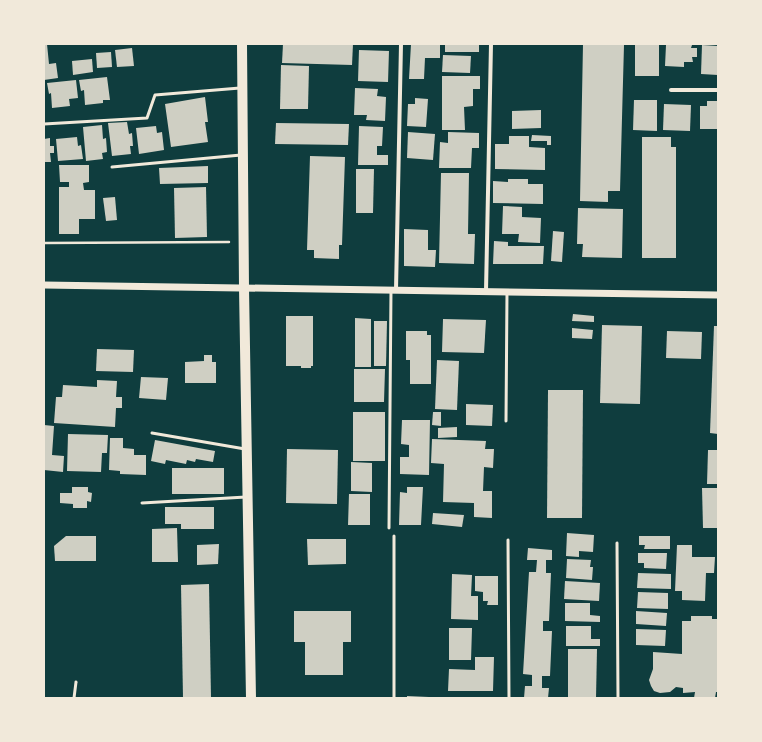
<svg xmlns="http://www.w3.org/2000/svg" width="762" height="742" font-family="'Roboto Condensed',sans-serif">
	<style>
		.building { fill: #cfcfc3 }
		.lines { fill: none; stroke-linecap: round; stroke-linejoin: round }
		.path { stroke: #f1e9da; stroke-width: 2.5 }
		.service { stroke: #f1e9da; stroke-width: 3 }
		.minor { stroke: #f1e9da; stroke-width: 4 }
		.tertiary { stroke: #f1e9da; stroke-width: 7 }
		.primary { stroke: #f1e9da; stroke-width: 10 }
	</style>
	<rect width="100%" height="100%" fill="#0f3d3e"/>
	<g class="building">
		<path d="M44 44H47L49 64 56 63 58 78 44 80Z"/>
		<path d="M283 44H353L352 65 282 63Z"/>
		<path d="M411 44H440V58H425L424 79H409Z"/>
		<rect x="445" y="44" width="34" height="8"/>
		<path d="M583 44 624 45 620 191H608V202L580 201Z"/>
		<rect x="635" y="45" width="24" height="31"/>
		<path d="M666 45H692L691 48H697V57H692L693 62H684V67L665 66Z"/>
		<path d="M702 45 718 46V75L701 74Z"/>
		<path d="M132 48 134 66 117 67 115 50Z"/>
		<path d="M359 50 389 51 388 82 358 81Z"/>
		<path d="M111 52 112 67 97 68 96 53Z"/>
		<path d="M443 55 471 56 470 73 442 72Z"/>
		<path d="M92 59 93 72 73 75 72 61Z"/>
		<path d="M281 65 309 66 308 109H280Z"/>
		<path d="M442 76H480V89H473V106L464 107 465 130H442Z"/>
		<path d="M107 77 110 100H103V103L85 105 84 90 81 91 79 80Z"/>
		<path d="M76 80 78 98 69 99 70 106 52 108 51 93 49 94 47 83Z"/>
		<path d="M355 88 378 89 377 96 386 97 385 121 366 120 367 115H354Z"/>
		<path d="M205 97 208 122H205L208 142 171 147 165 104Z"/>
		<path d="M415 98 428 99 426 127 407 126 408 104H415Z"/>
		<path d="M634 100H657V131L633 130Z"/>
		<path d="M707 101H718V129H700V106H707Z"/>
		<path d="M664 104 691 105 690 131 663 130Z"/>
		<path d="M541 110V128L512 129V111Z"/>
		<path d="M127 122 129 134 132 133 133 146H130L131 154 112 156 108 123Z"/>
		<path d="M276 123 349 124 348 145 275 144Z"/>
		<path d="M102 125 103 139 106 138 107 152 102 153 103 159 86 161 83 127Z"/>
		<path d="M156 126 157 133 162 132 164 150 139 154 136 128Z"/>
		<path d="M359 126 383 127 382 146H377V155H388V165H358Z"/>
		<path d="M408 132 435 134 433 160 407 158Z"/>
		<path d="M448 132 479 133V148H472L471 168H439L440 142 448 143Z"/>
		<path d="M532 135 551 136V145H547V141H531Z"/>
		<path d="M509 136H529V147L545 148V170L495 169V144H509Z"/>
		<path d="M77 137 78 146 81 145 83 159 58 161 56 139Z"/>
		<path d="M642 137H671V147H676V258H642Z"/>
		<path d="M50 138V146H54V153H50L51 162H44V139Z"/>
		<path d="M310 156 345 157 342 245H339V259L314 258V250H307Z"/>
		<path d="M59 165H89V182L83 183 84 190H95V219H79V234H59V187H69V182H60Z"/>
		<path d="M208 166V183L160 184 159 168Z"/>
		<path d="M356 169H374L373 213H356Z"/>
		<path d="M441 173H469L468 234H475L474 264 439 263Z"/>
		<path d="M508 179H528V184H543V204L493 203V181L508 182Z"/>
		<path d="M206 187 207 237 175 238 174 188Z"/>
		<path d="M115 197 117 220 106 221 103 198Z"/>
		<path d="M503 206 522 207V217L541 218 540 243 518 242 519 234H502Z"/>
		<path d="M578 208 623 209 622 258 582 257 583 244H577Z"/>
		<path d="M404 229 428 230V250H436L435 267 404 266Z"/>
		<path d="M553 231 564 232 562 262 551 261Z"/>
		<path d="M494 241 508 242V246H544L543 264H493Z"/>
		<path d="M573 314 594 316V322L572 321Z"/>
		<path d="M286 316H313V366H311V368H301V366H286Z"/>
		<path d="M355 318 371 319V367H355Z"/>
		<path d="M443 319 486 320 484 353 442 352Z"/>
		<path d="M374 321H387L386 366H374Z"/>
		<path d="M602 325 642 326 640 404 600 403Z"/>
		<path d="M714 326H718V434L710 433Z"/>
		<path d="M572 328 593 330 592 339 572 338Z"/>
		<path d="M406 331H427V335H431V384H410V360H406Z"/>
		<path d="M667 331 702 332 701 359 666 358Z"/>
		<path d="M97 349 134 350 133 372 96 371Z"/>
		<path d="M204 355H212V362H216V383H185V362L204 361Z"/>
		<path d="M437 360 459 361 457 410 435 409Z"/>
		<path d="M354 369H385L384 402H354Z"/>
		<path d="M141 377 168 378 166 400 139 398Z"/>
		<path d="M97 380 117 381 116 397H122V408H116L115 427 54 423 56 397H62L63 385 97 387Z"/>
		<path d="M548 390H583L582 518H547Z"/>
		<path d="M466 404 493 405 492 426 466 425Z"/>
		<rect x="353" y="412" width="32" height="49"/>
		<path d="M433 412H441V426L432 425Z"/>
		<path d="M402 420H430L429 475 400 474V457H409V445L401 444Z"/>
		<path d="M44 425 54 426 52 455 64 456 63 472 44 470Z"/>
		<path d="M457 427V437L438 438V428Z"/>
		<path d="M68 434 108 435 107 453H102L101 472 67 471Z"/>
		<path d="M110 438H123V448L134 449V455H146V475L120 474V471L109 470Z"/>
		<path d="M432 439 486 441 485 449H494L493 468 484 467 483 491H492V518L474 517V503L443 502 444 464 431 463Z"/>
		<path d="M155 440 215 451 213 462 196 459 195 462 187 460 186 464 166 460 165 464 151 461Z"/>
		<path d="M287 449 338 450 337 504 286 503Z"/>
		<path d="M708 450H718V484H707Z"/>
		<path d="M351 462 372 463V492L351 491Z"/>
		<rect x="172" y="468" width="52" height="26"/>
		<path d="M72 487H88V492L92 493 91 502 87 501V508H73V504L60 503V493H72Z"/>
		<path d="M407 487H423L421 525H399L400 492 407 493Z"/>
		<path d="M702 488H718V528H703Z"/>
		<path d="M349 494H370V525H348Z"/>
		<path d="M165 507H214V529H181V524H165Z"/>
		<path d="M433 513 464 515 462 527 432 524Z"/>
		<path d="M177 528 178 562H152V529Z"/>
		<path d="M567 533 594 535 593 552 579 551V557L566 556Z"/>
		<path d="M66 536H96V561H55L54 546Z"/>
		<path d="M639 536H670V549H644L645 545H639Z"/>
		<path d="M307 539H346V564L308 565Z"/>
		<path d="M219 544 218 564 197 565V545Z"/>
		<path d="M677 545H692V557H715L714 573H706L705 601 682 600V591H675Z"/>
		<path d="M528 548 552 550V560H546V573H551L549 621H543V631H552L550 676H542V688H549L548 698H524L525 686H532V675L523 674 529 572H536L537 560H527Z"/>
		<path d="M638 553H667L666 569 644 568V563H638Z"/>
		<path d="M567 559 591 560 590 567H593L592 580 566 578Z"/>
		<path d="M638 573 671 574V589L637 588Z"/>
		<path d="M452 574 472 575 471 596H478V620L451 619Z"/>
		<path d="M475 576H498V605H487L488 601H483V592L475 591Z"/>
		<path d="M565 581 600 583 599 601 564 599Z"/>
		<path d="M209 584 211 698H183L181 585Z"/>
		<path d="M638 592 668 593V609L637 608Z"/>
		<path d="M565 603H590V615L600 616V622L565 621Z"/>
		<path d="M294 611H351V642H343V675H305V642H294Z"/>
		<path d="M636 611 667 613 666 626 636 624Z"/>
		<path d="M691 616H712V619H718V692H716L715 698H694L695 692 683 693V688L676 687 670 692 660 693 654 691 651 686 649 680 653 669V652L682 654V621H691Z"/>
		<path d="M566 626H591V639H600V646H566Z"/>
		<path d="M449 628H472L471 660H449Z"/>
		<path d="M636 629 666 630 665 646 636 645Z"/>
		<path d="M568 649H597L596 698H568Z"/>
		<path d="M475 657H494L493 691H448L449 669 475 670Z"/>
		<path d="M407 696 429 697V698H407Z"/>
	</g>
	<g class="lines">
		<path class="path" d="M44 243 229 242"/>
		<g class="service">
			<path d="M44 124 147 118 155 95 240 88"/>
			<path d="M112 167 241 155"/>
			<path d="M506 421 507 292"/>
			<path d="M152 433 245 449"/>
			<path d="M142 503 246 497"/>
			<path d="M389 528 391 290"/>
			<path d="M394 536V698"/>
			<path d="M508 540 509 698"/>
			<path d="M617 543 618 698"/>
			<path d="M74 698 76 682"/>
		</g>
		<g class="minor">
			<path d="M671 90H718"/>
			<path d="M396 290 401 44"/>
			<path d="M486 291 491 44"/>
		</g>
		<path class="tertiary" d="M44 285 718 295"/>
		<path class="primary" d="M242 44 244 288 251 698"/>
	</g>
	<rect width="762" height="742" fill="none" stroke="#f1e9da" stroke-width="90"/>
</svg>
